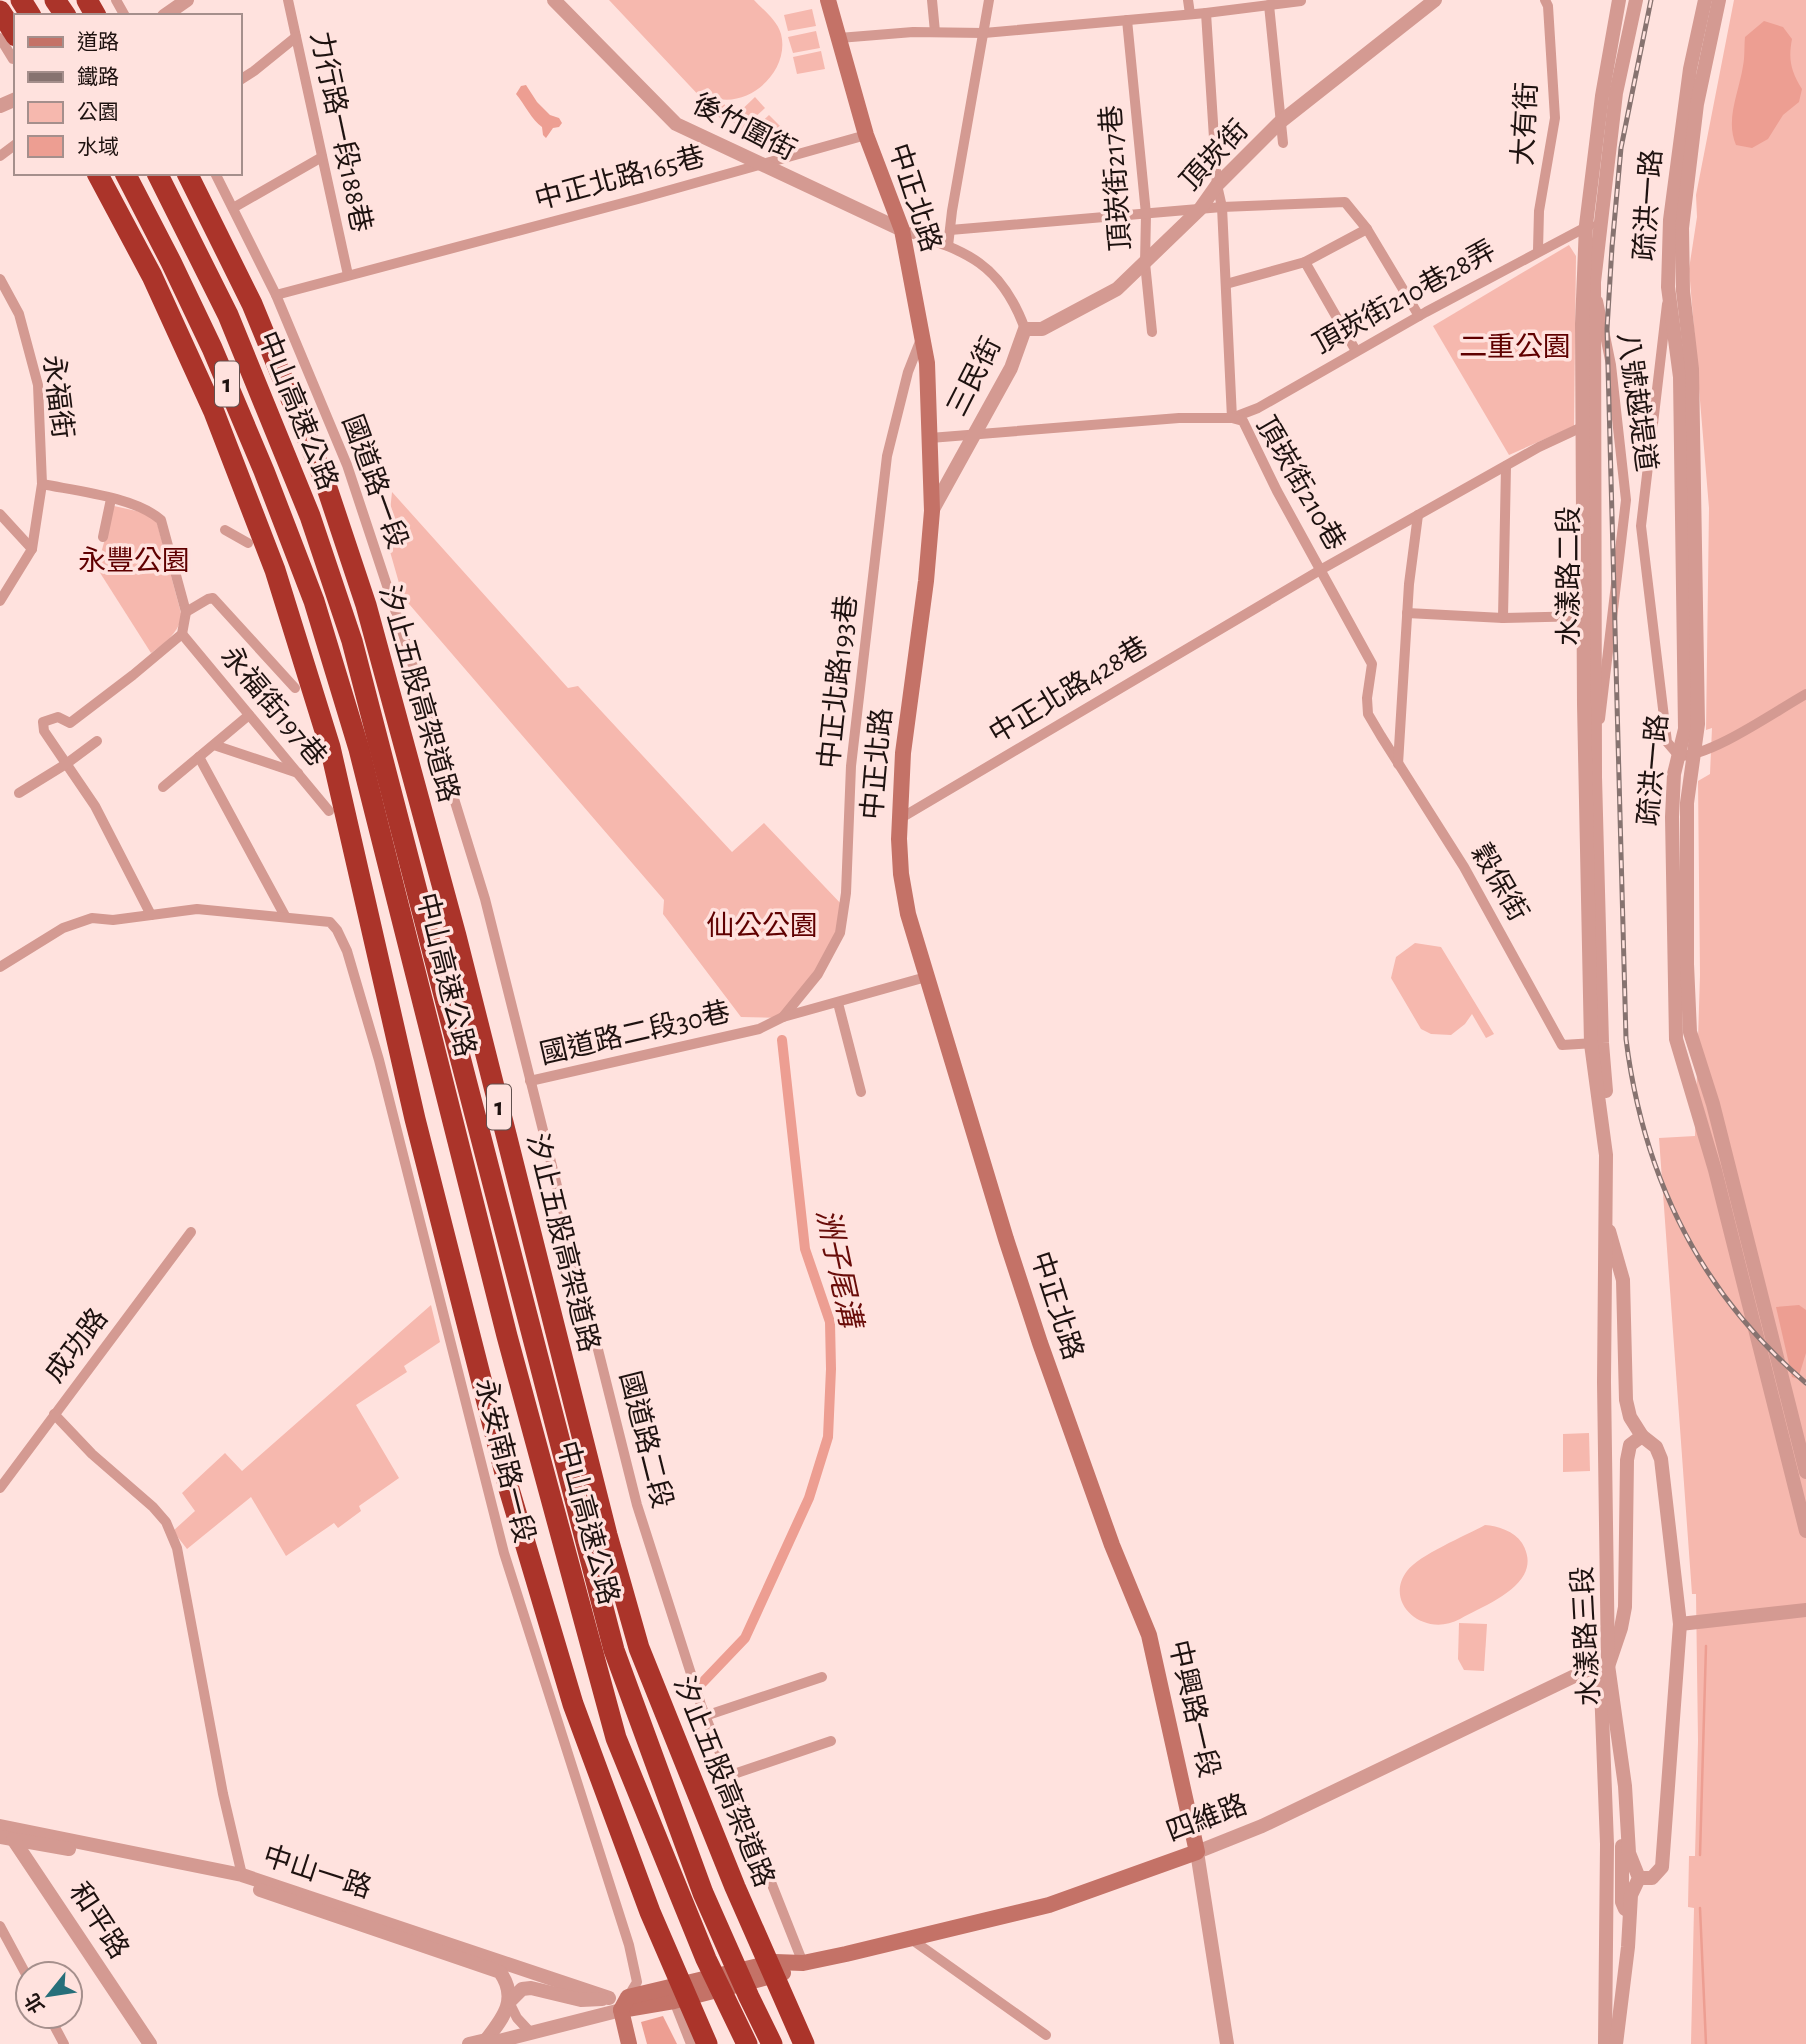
<svg xmlns="http://www.w3.org/2000/svg" width="1806" height="2044" font-family="'Alegreya Sans','Noto Sans TC',sans-serif">
	<style>
		.green { fill: #f6b8ae }
		.water { fill: #ed9e92 }
		.lines { fill: none; stroke-linecap: round; stroke-linejoin: round }
		.stream { stroke: #ed9e92; stroke-width: 2.5 }
		.canal { stroke: #ed9e92; stroke-width: 10 }
		.minor { stroke: #d49a92; stroke-width: 10 }
		.tertiary { stroke: #d49a92; stroke-width: 14 }
		.secondary { stroke: #c47267; stroke-width: 16 }
		.motorway { stroke: #ab342a; stroke-width: 21 }
		.rail-casing { stroke: #877370; stroke-width: 5 }
		.rail { stroke: #ffe2de; stroke-width: 2.5; stroke-dasharray: 8; stroke-linecap: butt }
		.labels { text-anchor: middle; dominant-baseline: central; stroke-width: 7; stroke-linejoin: round; paint-order: stroke }
		.shield { fill: #ffe2de; stroke: #62504e; stroke-width: 2 }
		.shield-label { font-size: 26px; font-weight: bold; fill: #1e1210 }
		.street-label { font-size: 28px; fill: #1e1210; stroke: #ffe2de }
		.park-label { font-size: 28px; fill: #5f0000; stroke: #ffe2de }
		.water-label { font-size: 30px; font-style: italic; fill: #690c09; stroke: #ffe2de }
	</style>
	<rect width="100%" height="100%" fill="#ffe2de"/>
	<g class="green">
		<path d="M609 0H754C763 10 777 20 781 34 790 69 753 105 719 99L730 110 720 118Z"/>
		<path d="M1734 0H1806V2044H1691L1694 1908 1688 1907 1689 1856H1695L1698 1741 1696 1594H1692L1659 1138 1695 1136 1700 975 1698 781 1710 774 1712 728 1706 730 1709 508 1689 269 1697 217 1696 195Z"/>
		<path d="M812 9 816 26 788 31 784 15Z"/>
		<path d="M816 31 820 48 793 53 788 37Z"/>
		<path d="M821 51 825 69 797 74 793 57Z"/>
		<path d="M755 97 765 108 741 130 731 120Z"/>
		<path d="M769 115 780 126 756 148 745 137Z"/>
		<path d="M1569 245 1576 256 1574 426 1509 455 1433 326Z"/>
		<path d="M392 492 568 688 578 686 732 852 764 823 844 907 828 962 787 1018 741 1017 663 914 664 900 403 597 387 541Z"/>
		<path d="M114 506 150 514 157 523 182 617C177 634 165 643 151 653L97 568Z"/>
		<path d="M1415 943 1441 947 1494 1034 1486 1038 1472 1014 1465 1024 1451 1035 1431 1034 1421 1029 1391 978 1396 957Z"/>
		<path d="M431 1305 440 1342 404 1366 407 1372 356 1405 399 1478 359 1506 361 1511 338 1528 334 1523 286 1556 251 1497 187 1549 173 1531 195 1511 182 1493 225 1453 242 1471Z"/>
		<path d="M1589 1433 1590 1471 1563 1472V1434Z"/>
		<path d="M1485 1525C1498 1526 1514 1531 1522 1543 1546 1583 1487 1604 1460 1619 1423 1639 1383 1602 1407 1571 1419 1555 1465 1536 1485 1525Z"/>
		<path d="M1459 1623 1487 1624 1484 1671 1464 1670 1458 1659Z"/>
	</g>
	<g class="water">
		<path d="M1764 21 1783 27 1792 39C1788 60 1791 71 1802 89L1799 102 1783 115 1768 139 1752 148 1736 145C1725 120 1739 92 1743 66 1745 57 1744 47 1745 37Z"/>
		<path d="M526 85 537 102 550 115 559 118 562 123 559 127 553 128 546 138 543 135 542 127C532 120 525 105 516 94L521 86Z"/>
		<path d="M1799 1305 1806 1310V1353L1798 1379 1792 1377 1776 1307Z"/>
		<path d="M663 2016 677 2044H647L641 2022Z"/>
	</g>
	<g class="lines">
		<g class="stream">
			<path d="M1700 1855 1706 1646"/>
			<path d="M1700 1908 1706 2044"/>
		</g>
		<path class="canal" d="M703 1682 745 1638 809 1498 828 1437 831 1369 830 1322 805 1249 782 1040"/>
		<g class="minor">
			<path d="M116 0 125 16"/>
			<path d="M288 0 348 275"/>
			<path d="M932 0 935 32"/>
			<path d="M1188 0 1190 14"/>
			<path d="M1269 5 1283 143"/>
			<path d="M1206 13 1301 1"/>
			<path d="M1127 20 1146 214 1145 263 1152 332"/>
			<path d="M0 38 13 59"/>
			<path d="M839 38 913 32 984 33 1206 13 1217 185 1222 207 1232 418"/>
			<path d="M240 80 254 71 296 37"/>
			<path d="M0 156 16 144"/>
			<path d="M215 173 276 295 347 465 405 640 485 899 637 1505 701 1705 803 1963"/>
			<path d="M233 208 322 157"/>
			<path d="M902 230C965 251 1000 261 1025 329"/>
			<path d="M950 230 1222 207 1345 202 1367 229 1419 316"/>
			<path d="M948 246 952 211 989 0"/>
			<path d="M1538 250 1539 211 1555 118 1548 6 1545 0"/>
			<path d="M1305 262 1367 229"/>
			<path d="M0 279 19 314 38 385 42 484 32 549 0 601"/>
			<path d="M1226 284 1305 262 1356 351"/>
			<path d="M276 295 638 199 866 135"/>
			<path d="M1598 301 1611 365 1626 500 1600 719"/>
			<path d="M1667 304 1641 526 1667 742 1679 756C1712 756 1774 712 1806 694"/>
			<path d="M1232 418 1258 408 1426 312 1590 225"/>
			<path d="M930 438 1179 418H1232L1243 421 1277 491 1372 664 1367 698 1368 714 1381 736 1464 867 1562 1045 1595 1043"/>
			<path d="M42 484C77 491 135 497 161 520L186 612 182 634 133 675 70 723 58 717 43 722 44 731 95 806 151 915"/>
			<path d="M0 514 32 549"/>
			<path d="M225 530 248 543"/>
			<path d="M103 537 111 499"/>
			<path d="M186 612 208 599 213 598 295 688"/>
			<path d="M1407 613 1503 618 1588 616"/>
			<path d="M1503 618 1506 466"/>
			<path d="M182 634 329 811"/>
			<path d="M214 745 298 773"/>
			<path d="M199 757 285 916"/>
			<path d="M1398 764 1409 584 1418 515"/>
			<path d="M163 787 249 715"/>
			<path d="M19 793 66 764 97 741"/>
			<path d="M901 818 1322 569 1539 447 1582 427"/>
			<path d="M0 967 63 928 92 918 113 920 197 909 330 922 337 930 347 951 379 1060 504 1553 629 1945 637 1982 628 1997"/>
			<path d="M838 1003 861 1092"/>
			<path d="M783 1017 818 974 840 933 846 893 851 766 887 456 908 372 921 339"/>
			<path d="M530 1081 759 1029 783 1017 926 977"/>
			<path d="M54 1414 92 1454 153 1507 166 1522 177 1548 223 1794 242 1875"/>
			<path d="M0 1488 191 1232"/>
			<path d="M705 1716 822 1677"/>
			<path d="M728 1776 831 1741"/>
			<path d="M0 1926 28 1978"/>
			<path d="M911 1939 1046 2035"/>
			<path d="M674 2001 691 2044"/>
			<path d="M509 2002 517 2018 530 2032"/>
			<path d="M49 2016 64 2044"/>
		</g>
		<g class="tertiary">
			<path d="M554 0 676 124 902 230"/>
			<path d="M1705 0 1690 69 1670 220 1668 287 1680 377 1685 729 1674 774 1672 817 1676 1039 1715 1170 1806 1531"/>
			<path d="M1719 0 1697 104 1682 228 1683 291 1692 369 1698 724 1687 803V964L1690 1032 1713 1104 1806 1472"/>
			<path d="M164 16 187 0"/>
			<path d="M0 106 16 99"/>
			<path d="M932 511 1011 368 1025 329H1042L1117 289 1200 209 1217 185 1279 123 1435 0"/>
			<path d="M1606 1091 1602 1043 1595 777 1594 282 1616 93 1636 0"/>
			<path d="M1609 1231 1623 1280 1626 1400 1630 1417 1642 1436"/>
			<path d="M1680 1624 1806 1610"/>
			<path d="M0 1826 242 1875 609 1998"/>
			<path d="M0 1837 69 1849"/>
			<path d="M13 1839 150 2044"/>
			<path d="M1622 1846V1902L1625 1909"/>
			<path d="M260 1890 500 1972C519 1999 503 2018 486 2040"/>
			<path d="M509 2002 522 1989 531 1988 581 2000 602 1999"/>
			<path d="M469 2044 486 2040 495 2042 621 2010"/>
			<path d="M1227 2044 1197 1852 1262 1826 1587 1670 1608 1665"/>
			<path d="M1605 2044 1607 1844 1601 1687 1621 1628 1625 1607 1627 1460 1630 1445 1642 1436 1656 1447 1661 1459 1680 1624 1662 1867 1652 1878H1639"/>
			<path d="M1616 2044 1628 1947 1631 1895 1639 1878 1629 1853 1625 1786 1608 1665 1604 1382 1606 1155 1591 1044 1584 704 1582 324 1586 225 1602 96 1619 0"/>
		</g>
		<g class="secondary">
			<path d="M621 2010 674 2001 783 1973"/>
			<path d="M629 2044 621 2010 628 1997 775 1962 803 1963 846 1954 1049 1905 1197 1852 1149 1635 1112 1545 1040 1343 1006 1239 908 914 901 874 899 839 903 753 926 581 932 511 927 363 902 230 866 135 828 0"/>
		</g>
		<g class="motorway">
			<path d="M21 0 31 16"/>
			<path d="M55 0 66 16"/>
			<path d="M87 0 96 16"/>
			<path d="M0 11 16 36"/>
			<path d="M97 173 152 276 214 412 275 570 330 747 415 1119 509 1489 573 1704 650 1912 707 2044"/>
			<path d="M125 173 171 262 212 348 264 471 314 601 359 749 507 1336 616 1738 706 1959 747 2044"/>
			<path d="M157 173 228 315 310 516 352 641 614 1650 703 1893 749 1997 772 2044"/>
			<path d="M187 173 252 304 324 479 366 605 456 936 607 1535 639 1648 735 1887 804 2044"/>
		</g>
		<defs>
			<path id="rail" d="M1651 0 1621 148 1612 247 1607 329 1626 1039C1643 1176 1700 1293 1806 1383"/>
		</defs>
		<use href="#rail" class="rail-casing"/>
		<use href="#rail" class="rail"/>
	</g>
	<g class="labels">
		<g class="shield">
			<rect x="215" y="361.5" width="24" height="45" rx="5"/>
			<rect x="487" y="1084.5" width="24" height="45" rx="5"/>
		</g>
		<g class="shield-label">
			<text x="227" y="384">1</text>
			<text x="499" y="1107">1</text>
		</g>
		<g class="street-label">
			<text transform="translate(1526 124) rotate(-87)">大有街</text>
			<text transform="translate(744 128) rotate(27)">後竹圍街</text>
			<text transform="translate(340 132) rotate(78)">力行路一段188巷</text>
			<text transform="translate(1215 156) rotate(-47)">頂崁街</text>
			<text transform="translate(1117 178) rotate(-94)">頂崁街217巷</text>
			<text transform="translate(620 179) rotate(-15)">中正北路165巷</text>
			<text transform="translate(914 198) rotate(72)">中正北路</text>
			<text transform="translate(1649 205) rotate(-86)">疏洪一路</text>
			<text transform="translate(1405 298) rotate(-29)">頂崁街210巷28弄</text>
			<text transform="translate(975 377) rotate(-63)">三民街</text>
			<text transform="translate(57 397) rotate(83)">永福街</text>
			<text transform="translate(1636 402) rotate(82)">八號越堤道</text>
			<text transform="translate(297 411) rotate(68)">中山高速公路</text>
			<text transform="translate(374 482) rotate(70)">國道路一段</text>
			<text transform="translate(1300 484) rotate(60)">頂崁街210巷</text>
			<text transform="translate(1570 576) rotate(-90)">水漾路二段</text>
			<text transform="translate(839 682) rotate(-84)">中正北路193巷</text>
			<text transform="translate(1069 691) rotate(-31)">中正北路428巷</text>
			<text transform="translate(418 694) rotate(74)">汐止五股高架道路</text>
			<text transform="translate(273 707) rotate(50)">永福街197巷</text>
			<text transform="translate(878 764) rotate(-85)">中正北路</text>
			<text transform="translate(1654 770) rotate(-85)">疏洪一路</text>
			<text transform="translate(1499 883) rotate(60)">穀保街</text>
			<text transform="translate(445 975) rotate(76)">中山高速公路</text>
			<text transform="translate(635 1034) rotate(-13)">國道路二段30巷</text>
			<text transform="translate(562 1243) rotate(76)">汐止五股高架道路</text>
			<text transform="translate(1056 1306) rotate(72)">中正北路</text>
			<text transform="translate(77 1346) rotate(-53)">成功路</text>
			<text transform="translate(645 1440) rotate(76)">國道路二段</text>
			<text transform="translate(504 1461) rotate(76)">永安南路一段</text>
			<text transform="translate(587 1523) rotate(75)">中山高速公路</text>
			<text transform="translate(1587 1636) rotate(-93)">水漾路三段</text>
			<text transform="translate(1193 1709) rotate(77)">中興路一段</text>
			<text transform="translate(723 1782) rotate(68)">汐止五股高架道路</text>
			<text transform="translate(1207 1819) rotate(-21)">四維路</text>
			<text transform="translate(317 1873) rotate(18)">中山一路</text>
			<text transform="translate(98 1921) rotate(57)">和平路</text>
		</g>
		<g class="park-label">
			<text x="1515" y="348">二重公園</text>
			<text x="134" y="562">永豐公園</text>
			<text x="762" y="927">仙公公園</text>
		</g>
		<g class="water-label">
			<text transform="translate(838 1268) rotate(78)">洲子尾溝</text>
		</g>
	</g>
	<rect x="14" y="14" width="228" height="161" fill="#ffe2de" stroke="#a58f8c" stroke-width="2"/>
	<rect x="28" y="37" width="35" height="10" fill="#c47267" stroke="#a58f8c" stroke-width="2"/>
	<text x="77" y="49" font-size="21" fill="#1e1210">道路</text>
	<rect x="28" y="72" width="35" height="10" fill="#877370" stroke="#a58f8c" stroke-width="2"/>
	<text x="77" y="84" font-size="21" fill="#1e1210">鐵路</text>
	<rect x="28" y="102" width="35" height="21" fill="#f6b8ae" stroke="#a58f8c" stroke-width="2"/>
	<text x="77" y="119" font-size="21" fill="#1e1210">公園</text>
	<rect x="28" y="136" width="35" height="21" fill="#ed9e92" stroke="#a58f8c" stroke-width="2"/>
	<text x="77" y="154" font-size="21" fill="#1e1210">水域</text>
	<g transform="translate(49 1995) rotate(240)"><circle r="33" fill="#ffe2de" stroke="#a58f8c" stroke-width="2"/>
	<path d="M0-5L12 26L0 18L-12 26Z" fill="#276f7a"/>
	<text y="-10" font-size="19" font-weight="bold" text-anchor="middle" fill="#1e1210">北</text>
	</g>
</svg>
